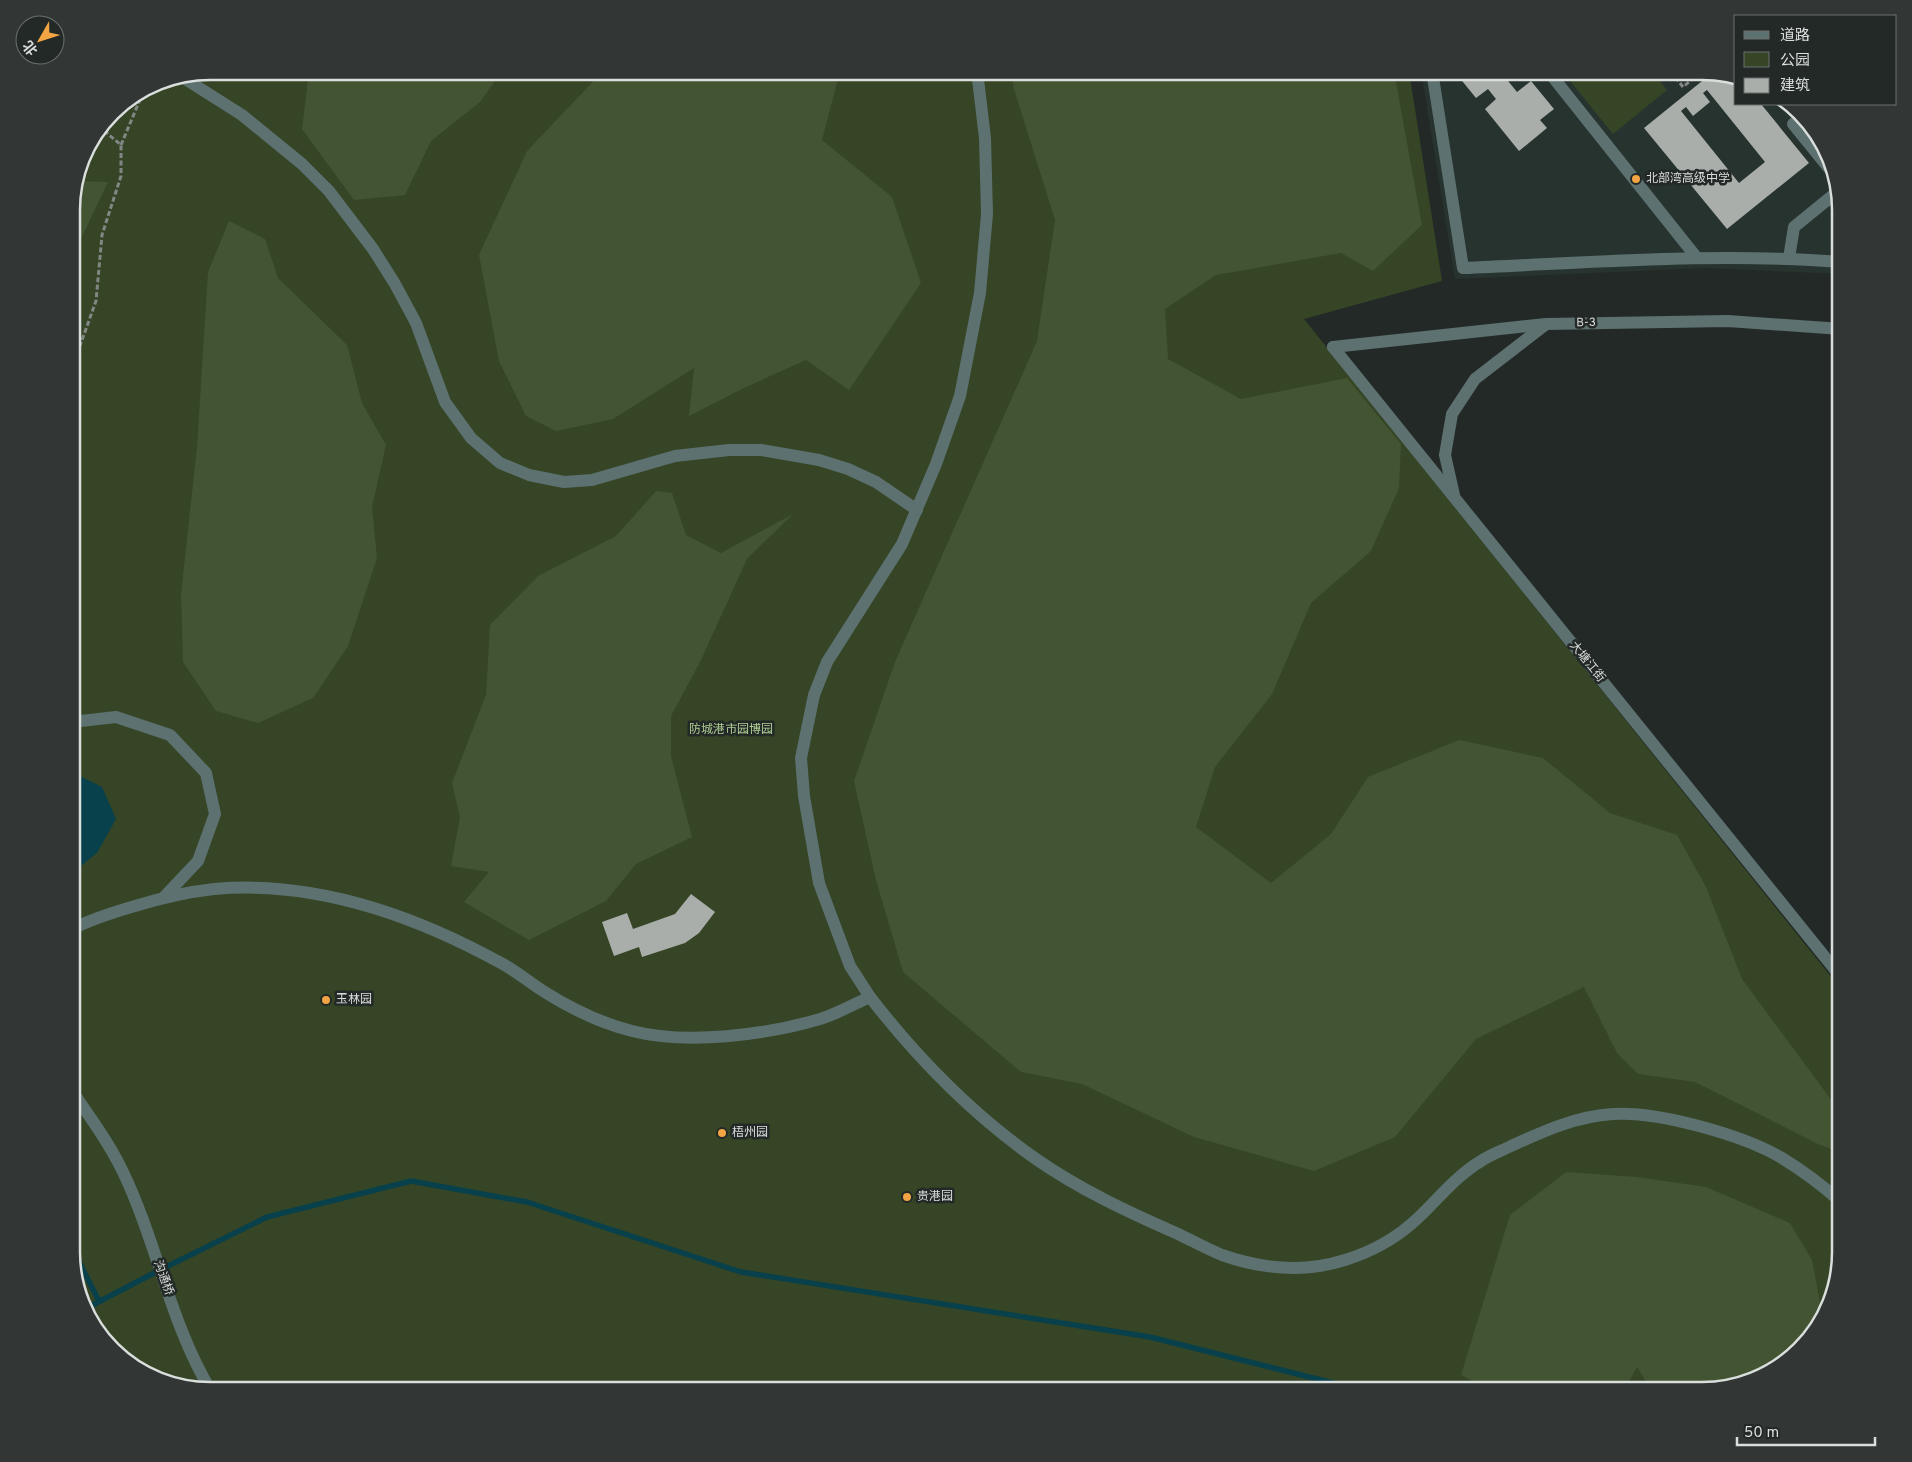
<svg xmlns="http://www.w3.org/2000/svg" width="1912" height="1462" font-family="Overpass,'Noto Sans SC',sans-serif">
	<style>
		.built { fill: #27332f }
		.green { fill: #354525 }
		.forest { fill: #435433 }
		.water { fill: #08414b }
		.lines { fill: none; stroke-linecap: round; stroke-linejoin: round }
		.stream { stroke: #08414b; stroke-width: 5.5 }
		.building { fill: #a9aeaa; fill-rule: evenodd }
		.path { stroke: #828785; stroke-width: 3; stroke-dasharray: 5 2.5; stroke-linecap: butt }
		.minor { stroke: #5c7170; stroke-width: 12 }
		.poi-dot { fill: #f3a443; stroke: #232927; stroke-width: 2 }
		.labels { text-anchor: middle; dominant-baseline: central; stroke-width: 5; stroke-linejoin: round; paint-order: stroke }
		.poi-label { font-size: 12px; fill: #dadedc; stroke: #232927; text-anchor: start }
		.street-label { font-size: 12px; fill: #dadedc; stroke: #232927 }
		.park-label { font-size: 12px; fill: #afce93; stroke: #232927 }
		.rim { fill: none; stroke: #dadedc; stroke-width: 2.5 }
	</style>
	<rect width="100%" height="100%" fill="#232927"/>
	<path class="built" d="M1421 71H1702L1736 77V104H1790L1826 148 1841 210V274L1706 268 1455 279Z"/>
	<g class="green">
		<path d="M210 71H1409L1442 281 1304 319 1841 989V1252L1833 1297 1812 1337 1763 1377 1702 1391H210L165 1383 125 1362 86 1314 72 1261V201L85 149 118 106 157 82Z"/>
		<path d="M1562 71H1652L1667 90 1613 134Z"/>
	</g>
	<g class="forest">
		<path d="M313 71H502L480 102 431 141 405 195 354 200 302 129 308 80Z"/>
		<path d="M603 71H840L822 140 892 197 921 283 849 390 806 360 744 388 689 416 694 368 613 419 556 431 526 416 499 361 479 255 527 151Z"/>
		<path d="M1010 71H1394L1422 225 1373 271 1341 253 1216 275 1165 309 1168 359 1241 399 1347 378 1401 444 1399 488 1371 551 1311 603 1272 694 1215 767 1196 827 1271 883 1331 834 1368 777 1459 740 1543 758 1610 813 1677 835 1706 887 1742 979 1841 1113V1153L1818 1144 1695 1082 1638 1074 1617 1053 1584 987 1476 1039 1395 1137 1314 1171 1194 1137 1082 1084 1021 1072 903 972 876 880 854 781 895 662 1037 341 1055 220 1014 89Z"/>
		<path d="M77 181 108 182 80 241 72 281V201Z"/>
		<path d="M229 221 265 239 278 278 347 345 362 403 386 445 372 507 377 558 348 646 313 698 258 723 216 711 183 662 181 594 197 447 208 272Z"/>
		<path d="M656 491 672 493 686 535 721 553 793 514 747 559 701 660 671 716V756L692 837 636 864 606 901 529 940 464 902 489 872 451 866 460 817 452 783 486 695 490 625 538 576 616 536Z"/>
		<path d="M1566 1172 1637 1177 1706 1187 1790 1223 1812 1260 1821 1307 1819 1323 1812 1337 1763 1377 1702 1391H1652L1637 1367 1624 1391H1492L1461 1375 1510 1215Z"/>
	</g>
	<path class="water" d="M72 772 102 787 116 819 97 853 72 873Z"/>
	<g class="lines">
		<g class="stream">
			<path d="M72 1248 99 1301"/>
			<path d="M85 1309 154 1273 267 1217 411 1181 527 1202 741 1272 1150 1337 1365 1391"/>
		</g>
	</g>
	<g class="building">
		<path d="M1454 71H1500L1517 92 1531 81 1554 109 1540 120 1547 128 1519 151 1485 109 1496 99 1488 89 1476 98Z"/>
		<path d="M1712 73 1736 77V104H1761L1809 163 1727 229 1644 128ZM1707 90 1765 162 1739 183 1681 111 1686 107 1693 116 1710 102 1703 93Z"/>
		<path d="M691 894 715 912 699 933 685 943 642 957 639 947 614 956 602 922 627 913 633 929 675 914Z"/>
	</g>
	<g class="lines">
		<g class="path">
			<path d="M1671 71 1683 87 1702 71"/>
			<path d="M121 145 144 90"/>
			<path d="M72 368 96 301 102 235 121 176V145L101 128"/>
		</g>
		<g class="minor">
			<path d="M1432 71 1463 268C1589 263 1715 252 1841 262"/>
			<path d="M1548 71 1697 258"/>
			<path d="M182 77 242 115 302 164 329 191 373 249 395 284 416 323 445 402 471 438 500 463 529 475 564 482 592 480 675 456 729 450H761L819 460 848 469 876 482 917 510"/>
			<path d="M1801 117 1793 124 1832 172"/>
			<path d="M1789 258 1794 227 1837 192"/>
			<path d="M1333 347 1841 977"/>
			<path d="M1333 347 1546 324 1728 321 1841 329"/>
			<path d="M1454 495 1445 455 1452 414 1475 379 1545 325"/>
			<path d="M72 722 116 717 170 735 206 773 215 814 198 861 164 897"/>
			<path d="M72 929C92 919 114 912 135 906 161 898 187 892 214 889 314 880 414 915 501 963 516 971 529 982 543 991 570 1008 600 1023 632 1031 687 1045 766 1035 820 1019 837 1014 854 1004 870 997L850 966 819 883 804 796 801 758 814 695 827 662 902 544 936 464 960 396 980 293 987 214 985 138 977 71"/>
			<path d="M870 997C918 1059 972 1114 1036 1159 1079 1189 1128 1212 1176 1233 1191 1240 1207 1249 1222 1255 1262 1269 1304 1273 1345 1260 1371 1252 1398 1237 1418 1218 1438 1199 1456 1176 1481 1161 1490 1155 1501 1151 1511 1146 1544 1131 1577 1116 1613 1114 1658 1111 1743 1135 1782 1158 1803 1171 1822 1185 1841 1202"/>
			<path d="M72 1091C90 1117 109 1143 123 1172 157 1243 170 1323 211 1391"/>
		</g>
	</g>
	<g class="poi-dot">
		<circle cx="1636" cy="179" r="5"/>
		<circle cx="326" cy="1000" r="5"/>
		<circle cx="722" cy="1133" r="5"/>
		<circle cx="907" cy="1197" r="5"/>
	</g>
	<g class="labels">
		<g class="poi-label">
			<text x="1646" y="179">北部湾高级中学</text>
			<text x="336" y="1000">玉林园</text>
			<text x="732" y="1133">梧州园</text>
			<text x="917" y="1197">贵港园</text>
		</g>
		<g class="street-label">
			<text transform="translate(1586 323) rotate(-1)">B-3</text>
			<text transform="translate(1587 662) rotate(51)">大塘江街</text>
			<text transform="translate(163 1278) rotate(70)">沟通桥</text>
		</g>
		<g class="park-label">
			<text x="731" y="730">防城港市园博园</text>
		</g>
	</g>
	<path d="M0 0H1912V1462H0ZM210 80H1702A130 130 0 0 1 1832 210V1252A130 130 0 0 1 1702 1382H210A130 130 0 0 1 80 1252V210A130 130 0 0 1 210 80Z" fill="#323735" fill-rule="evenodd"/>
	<path class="rim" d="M210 80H1702A130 130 0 0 1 1832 210V1252A130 130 0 0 1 1702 1382H210A130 130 0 0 1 80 1252V210A130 130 0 0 1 210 80Z"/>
	<rect x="1734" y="15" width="162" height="90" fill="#232927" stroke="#6c716f"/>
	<rect x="1744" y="31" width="25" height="8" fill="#5c7170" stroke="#6c716f"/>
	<text x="1780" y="40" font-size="15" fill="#dadedc">道路</text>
	<rect x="1744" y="52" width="25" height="15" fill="#354525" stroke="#6c716f"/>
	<text x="1780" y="65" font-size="15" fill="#dadedc">公园</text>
	<rect x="1744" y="78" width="25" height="15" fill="#a9aeaa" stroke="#6c716f"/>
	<text x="1780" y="90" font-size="15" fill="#dadedc">建筑</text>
	<g transform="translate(40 40) rotate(231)"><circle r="24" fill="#232927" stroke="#6c716f"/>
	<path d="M0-4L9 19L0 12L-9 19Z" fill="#f3a443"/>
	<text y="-8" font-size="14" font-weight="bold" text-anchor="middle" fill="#dadedc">北</text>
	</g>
	<path d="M1737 1437v8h138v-8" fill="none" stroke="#dadedc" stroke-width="2.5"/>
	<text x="1744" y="1437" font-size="15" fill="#dadedc" stroke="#232927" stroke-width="4" paint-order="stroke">50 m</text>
</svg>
